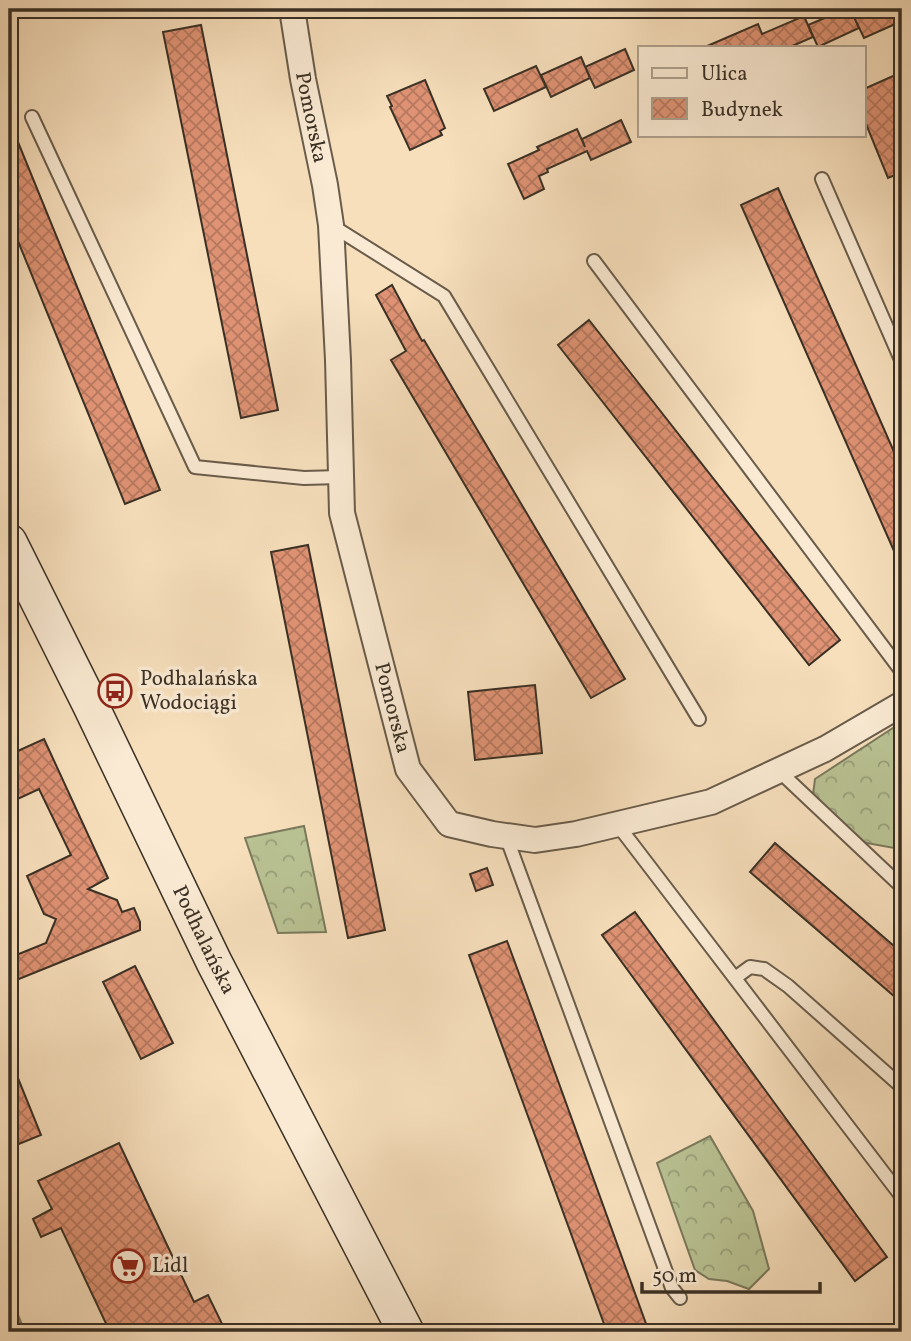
<svg xmlns="http://www.w3.org/2000/svg" width="911" height="1341" font-family="Vollkorn,serif">
	<style>
		.green { fill: #b9c293; stroke: #7a795c; stroke-width: 2 }
		.forest { fill: url(#forest-crowns); stroke: #7a795c; stroke-width: 2 }
		.lines { fill: none; stroke-linecap: round; stroke-linejoin: round }
		.stream { stroke: #75847a; stroke-width: 7 }
		.building { fill: url(#building-cross-hatch); stroke: #3a3025; stroke-width: 2 }
		.lane-casing { stroke: #695c4b; stroke-width: 16 }
		.street-casing { stroke: #695c4b; stroke-width: 28 }
		.secondary-casing { stroke: #3a3025; stroke-width: 38 }
		.lane { stroke: #faead3; stroke-width: 12 }
		.street { stroke: #faead3; stroke-width: 24 }
		.secondary { stroke: #faead3; stroke-width: 35 }
		.labels { text-anchor: middle; dominant-baseline: central; stroke-width: 7; stroke-linejoin: round; paint-order: stroke }
		.street-label { font-size: 21px; fill: #3a3025; stroke: #faead3 }
		.poi-label { font-size: 21px; fill: #3a3025; stroke: #faead3; text-anchor: start }
	</style>
	<defs>
		<pattern id="forest-crowns" width="20" height="18" patternUnits="userSpaceOnUse" patternTransform="scale(1.75)"><rect width="20" height="18" fill="#b9c293"/><path d="M2 6a3 3 0 1 1 6 0M12 15a3 3 0 1 1 6 0" fill="none" stroke="#979e78"/></pattern>
		<pattern id="building-cross-hatch" width="8" height="8" patternUnits="userSpaceOnUse" patternTransform="scale(1.75)"><rect width="8" height="8" fill="#df9374"/><path d="M0 0l8 8M0 8l8-8" fill="none" stroke="#b6785f"/></pattern>
	</defs>
	<rect width="100%" height="100%" fill="#f7dfbc"/>
	<filter id="stains"><feTurbulence type="fractalNoise" baseFrequency=".00286" numOctaves="4"/><feColorMatrix values="0 0 0 0 .2 0 0 0 0 .09 0 0 0 0 .02 0 0 0 .5 -.17"/></filter>
	<radialGradient id="worn" r=".72"><stop offset=".6" stop-color="#630" stop-opacity="0"/><stop offset="1" stop-color="#630" stop-opacity=".3"/></radialGradient>
	<path class="green" d="M9 1293 25 1332H9Z"/>
	<g class="forest">
		<path d="M902 722V837L894 848 856 841 812 802 815 779Z"/>
		<path d="M304 826 326 932 278 933 245 838Z"/>
		<path d="M710 1136 753 1211 769 1269 749 1289 727 1281 709 1279 695 1270 657 1163Z"/>
	</g>
	<g class="lines">
		<path class="stream" d="M9 1303 20 1332"/>
	</g>
	<g class="building">
		<path d="M846 9H851L859 28 818 47 808 25Z"/>
		<path d="M873 9H902V21L864 38 854 17Z"/>
		<path d="M804 16 813 37 790 47H705L758 24 762 34Z"/>
		<path d="M201 25 278 410 241 418 163 32Z"/>
		<path d="M625 49 634 70 595 88 585 67Z"/>
		<path d="M581 57 590 78 551 97 541 75Z"/>
		<path d="M536 66 546 87 494 111 484 89Z"/>
		<path d="M902 72V172L888 178 864 119V89Z"/>
		<path d="M425 80 445 128 440 131 442 135 410 150 390 107 392 106 387 96Z"/>
		<path d="M9 120 160 490 125 504 9 219Z"/>
		<path d="M621 120 631 142 591 160 587 151 547 169 548 172 539 176 544 189 524 199 508 164 539 150 537 147 577 129 585 147 582 139Z"/>
		<path d="M778 188 902 470V569L741 205Z"/>
		<path d="M392 285 422 341 424 340 625 679 591 698 391 360 406 351 376 295Z"/>
		<path d="M589 320 840 640 809 665 558 345Z"/>
		<path d="M308 545 385 930 348 938 271 552Z"/>
		<path d="M535 685 542 753 475 760 468 692Z"/>
		<path d="M44 739 108 878 88 889 117 900 122 912 134 908 140 922V930L9 983V958L46 943 56 919 44 914 27 876 71 855 39 789 9 803V755Z"/>
		<path d="M775 843 902 953V1003L750 872Z"/>
		<path d="M487 868 493 885 476 891 470 874Z"/>
		<path d="M635 912 887 1257 855 1281 602 935Z"/>
		<path d="M507 941 528 998 649 1332H607L511 1070 469 955Z"/>
		<path d="M135 966 173 1043 141 1059 103 982Z"/>
		<path d="M9 1056 41 1135 9 1148Z"/>
		<path d="M119 1143 194 1302 208 1295 226 1332H110L61 1228 41 1237 33 1219 52 1209 38 1181Z"/>
	</g>
	<g class="lines">
		<defs>
			<g id="lane">
				<path d="M32 117 195 467 304 478 340 477"/>
				<path d="M822 179 902 362"/>
				<path d="M331 225 444 296 699 719"/>
				<path d="M594 261 902 672"/>
				<path d="M779 771 902 887"/>
				<path d="M617 824 902 1197"/>
				<path d="M506 836 672 1288 680 1298"/>
				<path d="M735 978 750 967 764 969 788 986 902 1087"/>
			</g>
			<g id="street">
				<path id="s1" d="M292 9 303 79 325 185 331 225 338 360 342 513 408 769 449 824 492 834 535 840 576 834 711 802 825 749 902 704"/>
			</g>
			<g id="secondary">
				<path id="s2" d="M9 542 90 704 214 962 406 1332"/>
			</g>
		</defs>
		<use href="#lane" class="lane-casing"/>
		<use href="#street" class="street-casing"/>
		<use href="#secondary" class="secondary-casing"/>
		<use href="#lane" class="lane"/>
		<use href="#street" class="street"/>
		<use href="#secondary" class="secondary"/>
	</g>
	<defs>
		<symbol id="bus-ring" viewBox="-11 -11 22 22"><circle r="9.5" fill="#faead3" stroke="#8f2418" stroke-width="1.5"/><path d="M-5-6H5V4H4V6H2V4H-2V6H-4V4H-5ZM-3.5-4V0h7V-4ZM-3.5 1.2v1.5H-2V1.2ZM2 1.2v1.5H3.5V1.2Z" fill="#8f2418"/></symbol>
		<symbol id="supermarket-ring" viewBox="-11 -11 22 22"><circle r="9.5" fill="#faead3" stroke="#8f2418" stroke-width="1.5"/><path d="M-6-5.5h2.5l.6 2H6L4.5 2H-2.5L-4.4-4H-6ZM-1.5 3.2a1.3 1.3 0 1 0 .1 0ZM3 3.2a1.3 1.3 0 1 0 .1 0Z" fill="#8f2418"/></symbol>
	</defs>
	<g fill-rule="evenodd">
		<use href="#bus-ring" x="96" y="672" width="38" height="38"/>
		<use href="#supermarket-ring" x="109" y="1247" width="38" height="38"/>
	</g>
	<g class="labels">
		<g class="street-label">
			<text stroke="none"><textPath href="#s1" startOffset="110">Pomorska</textPath></text>
			<text stroke="none"><textPath href="#s1" startOffset="709">Pomorska</textPath></text>
			<text stroke="none"><textPath href="#s2" startOffset="443">Podhalańska</textPath></text>
		</g>
		<g class="poi-label">
			<text x="140" y="679">Podhalańska<tspan x="140" dy="24">Wodociągi</tspan></text>
			<text x="152" y="1266">Lidl</text>
		</g>
	</g>
	<rect width="911" height="1341" fill="none" stroke="#f7dfbc" stroke-width="35"/>
	<rect x="10" y="10" width="890" height="1320" fill="none" stroke="#3a3025" stroke-width="3.5"/>
	<rect x="18" y="18" width="876" height="1306" fill="none" stroke="#3a3025" stroke-width="2"/>
	<rect x="638" y="46" width="228" height="91" fill="#faead3" stroke="#ada08d" stroke-width="2"/>
	<rect x="652" y="68" width="35" height="10" fill="#faead3" stroke="#ada08d" stroke-width="2"/>
	<text x="701" y="80" font-size="21" fill="#3a3025">Ulica</text>
	<rect x="652" y="98" width="35" height="21" fill="url(#building-cross-hatch)" stroke="#ada08d" stroke-width="2"/>
	<text x="701" y="116" font-size="21" fill="#3a3025">Budynek</text>
	<path d="M642 1282v10h178v-10" fill="none" stroke="#3a3025" stroke-width="3.5"/>
	<text x="652" y="1282" font-size="21" fill="#3a3025" stroke="#faead3" stroke-width="5" paint-order="stroke">50 m</text>
	<rect width="100%" height="100%" filter="url(#stains)"/>
	<rect width="100%" height="100%" fill="url(#worn)"/>
</svg>
